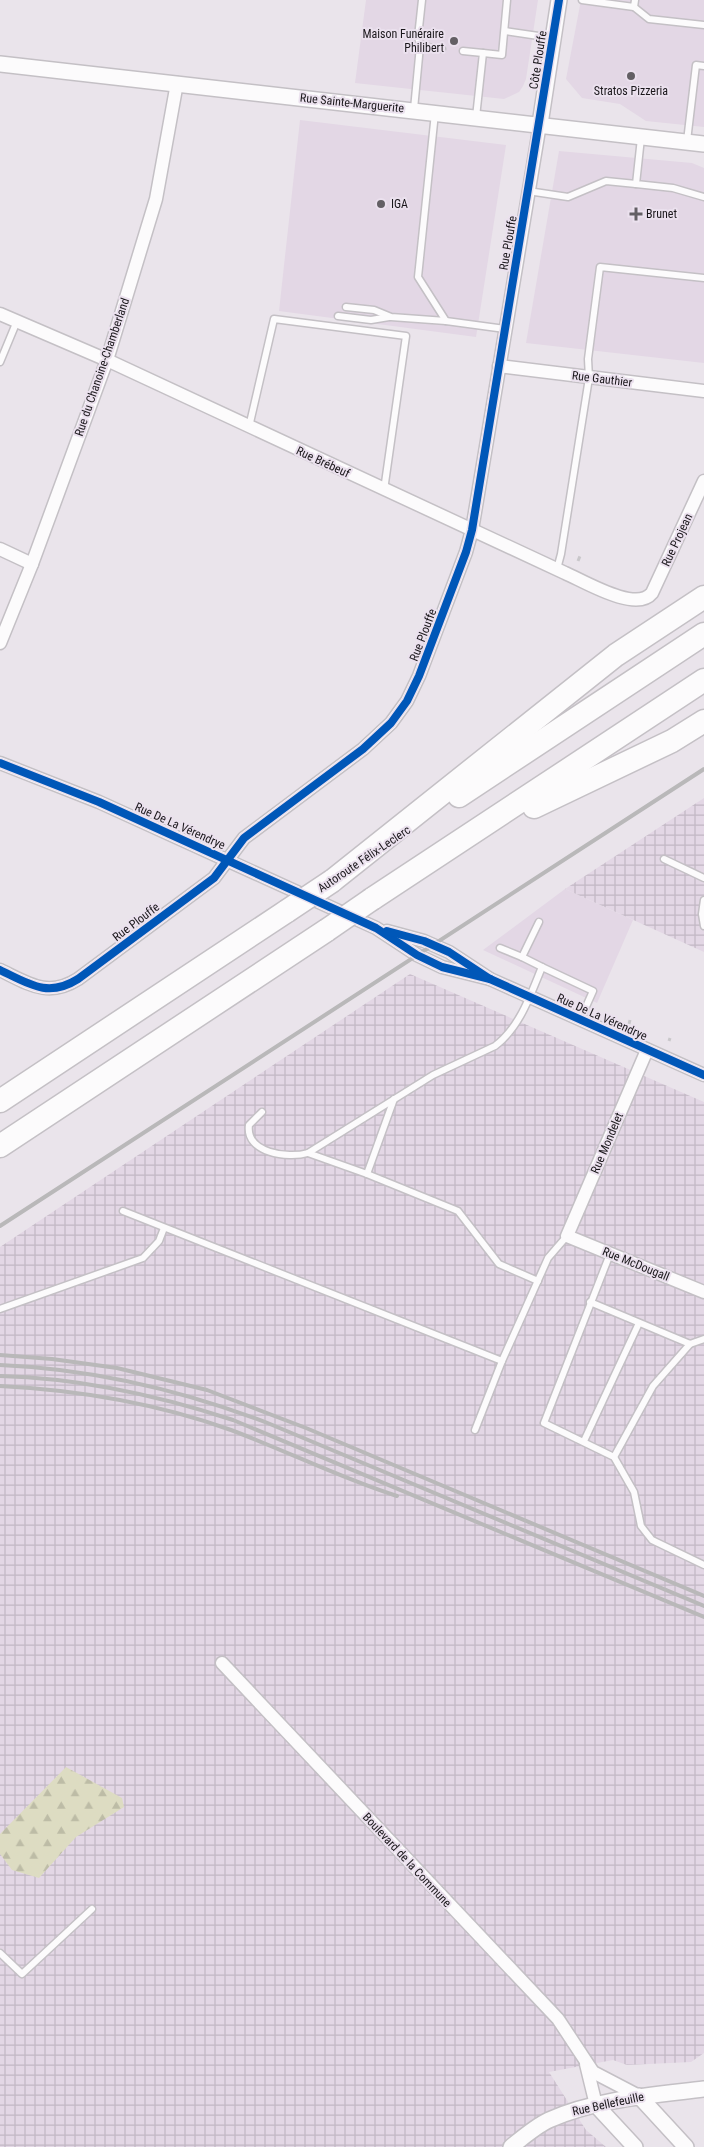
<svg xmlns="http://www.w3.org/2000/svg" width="704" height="2147" font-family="'Roboto Condensed',sans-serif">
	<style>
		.built { fill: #e3d7e5 }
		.industrial { fill: url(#industrial-grid) }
		.forest { fill: url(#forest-firs) }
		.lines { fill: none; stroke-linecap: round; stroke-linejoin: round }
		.service-casing { stroke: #c4c0c5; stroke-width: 9 }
		.minor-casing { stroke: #c4c0c5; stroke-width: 15 }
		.tertiary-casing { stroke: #c4c0c5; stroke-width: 18 }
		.motorway-casing { stroke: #c4c0c5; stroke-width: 25 }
		.path { stroke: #c9c7ca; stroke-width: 3; stroke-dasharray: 5 2.5; stroke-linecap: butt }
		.service { stroke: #fcfbfc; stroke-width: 6 }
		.minor { stroke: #fcfbfc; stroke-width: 12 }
		.tertiary { stroke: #fcfbfc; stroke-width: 15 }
		.motorway { stroke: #fcfbfc; stroke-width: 22 }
		.rail { stroke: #b9b8b9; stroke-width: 4 }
		.motorway-bridge-casing { stroke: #c4c0c5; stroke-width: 25; stroke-linecap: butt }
		.motorway-bridge { stroke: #fcfbfc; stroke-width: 22 }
		.cycleway-casing { stroke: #ebe1ee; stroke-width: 11 }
		.cycleway { stroke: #0057b8; stroke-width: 8 }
		.poi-dot { fill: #635f64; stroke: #ebe1ee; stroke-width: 2 }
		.labels { text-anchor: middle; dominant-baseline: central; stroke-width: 4; stroke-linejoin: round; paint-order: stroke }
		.poi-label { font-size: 12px; fill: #1a171b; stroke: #ebe1ee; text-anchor: start }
		.street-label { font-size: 12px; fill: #1a171b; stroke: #ebe1ee }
	</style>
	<defs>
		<pattern id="industrial-grid" width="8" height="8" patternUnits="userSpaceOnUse" patternTransform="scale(1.25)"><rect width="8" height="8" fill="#e3d7e5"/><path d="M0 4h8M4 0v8" fill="none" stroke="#c2b8c4"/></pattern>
		<pattern id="forest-firs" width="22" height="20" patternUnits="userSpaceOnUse" patternTransform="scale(1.25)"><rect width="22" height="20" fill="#dddcc2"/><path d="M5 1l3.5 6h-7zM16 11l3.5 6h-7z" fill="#bdbca6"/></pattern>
	</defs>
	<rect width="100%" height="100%" fill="#eae4eb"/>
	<g class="built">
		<path d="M366 0H538L526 79 523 86 519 92 504 99 355 83Z"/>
		<path d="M581 0H704V127L646 121 620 104 582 98 566 79Z"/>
		<path d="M300 120 506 145 476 337 279 311Z"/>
		<path d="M559 151 692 163 704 168V363L526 343Z"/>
		<path d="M565 889 633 920 597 1003 483 950Z"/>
	</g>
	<g class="industrial">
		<path d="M704 798V952L565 889Z"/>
		<path d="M410 974 704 1102V2053L691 2062 627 2065 613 2060 549 2072 586 2130 606 2147H0V1247Z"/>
	</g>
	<path class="forest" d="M66 1767 122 1798 124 1807 76 1837 39 1878 12 1870 0 1854V1834Z"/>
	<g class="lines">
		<defs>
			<g id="service">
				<path d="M582 0 634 7 635 0"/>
				<path d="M634 7 649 19 704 25"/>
				<path d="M505 31 552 38"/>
				<path d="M420 46 442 49"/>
				<path d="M463 51 483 53 476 117"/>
				<path d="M483 53 502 55 507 0"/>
				<path d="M414 109 420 46 418 37 422 0"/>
				<path d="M435 113 418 277 446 321 505 329"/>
				<path d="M641 138 636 184 673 188 704 197"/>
				<path d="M687 141 696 65 704 66"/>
				<path d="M528 191 568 197 606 181 636 184"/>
				<path d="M346 307 374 310 391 317 446 321"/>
				<path d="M338 316 371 320 389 317"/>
				<path d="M0 362 17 321"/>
				<path d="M249 427 274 319 406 336 384 490"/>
				<path d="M557 569 561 554 589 378 588 359 600 267 704 278"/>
				<path d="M664 859 704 878"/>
				<path d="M704 900 702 914 704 926"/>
				<path d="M539 922 522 957 542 967"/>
				<path d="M500 948 522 957"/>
				<path d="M262 1112 249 1125C245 1153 288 1159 308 1153L433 1075 495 1046C520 1027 530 996 542 967L593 991 580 1020"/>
				<path d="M308 1153 367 1174 394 1099"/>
				<path d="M367 1174 458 1211 499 1264 538 1281"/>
				<path d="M123 1211 502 1361 548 1258 567 1236"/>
				<path d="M610 1254 544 1423 614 1457 634 1492 641 1526 652 1540 704 1565"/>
				<path d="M590 1302 690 1344 704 1339"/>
				<path d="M0 1309 143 1258 159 1241 164 1228"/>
				<path d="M475 1430 502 1361"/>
				<path d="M584 1441 639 1323"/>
				<path d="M614 1457 653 1386 690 1344"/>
				<path d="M0 1953 22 1974 92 1909"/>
			</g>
			<g id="minor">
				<path d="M0 314 107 360 565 573C584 581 636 613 652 593L704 481"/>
				<path d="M499 366 704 391"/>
				<path d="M0 549 32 564"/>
				<path d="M0 643 32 564 107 360 156 199 177 83"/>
				<path d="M0 763 99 802 376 928 417 955 442 967 490 979"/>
				<path d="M387 931 424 941 449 952 490 979 704 1075"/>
				<path d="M0 970C29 984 48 998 78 979L214 878 244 838 363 749 391 723 407 701 419 676 466 552 472 530 540 124"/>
				<path d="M647 1050 567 1236 704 1292"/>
				<path d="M222 1663 558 2019 593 2072 639 2096"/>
				<path d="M586 2064 596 2105"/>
			</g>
			<g id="tertiary">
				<path d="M0 64 704 144"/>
				<path d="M540 124 559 0"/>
				<path d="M639 2096 686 2147"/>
				<path d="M596 2105 635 2147"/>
				<path d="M511 2147C522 2138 536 2126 549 2120 595 2099 654 2095 704 2089"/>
			</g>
			<g id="motorway">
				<path d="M459 796 704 634"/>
				<path d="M534 807 672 741 704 721"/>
				<path d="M332 881 616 655 704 597"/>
				<path d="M372 899 704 680"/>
				<path d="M0 1101 287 911"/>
				<path d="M0 1146 327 930"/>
			</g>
		</defs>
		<use href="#service" class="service-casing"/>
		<use href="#minor" class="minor-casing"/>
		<use href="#tertiary" class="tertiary-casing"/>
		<use href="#motorway" class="motorway-casing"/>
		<g class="path">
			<path d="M578 561 580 556"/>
			<path d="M629 1024 630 1020"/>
			<path d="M669 1041 670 1038"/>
		</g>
		<use href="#service" class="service"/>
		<use href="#minor" class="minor"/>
		<use href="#tertiary" class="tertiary"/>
		<use href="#motorway" class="motorway"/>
		<g class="rail">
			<path d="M0 1226 704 769"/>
			<path d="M0 1355 52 1359 117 1368 207 1390 306 1428 704 1596"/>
			<path d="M0 1365C94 1369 182 1390 270 1424L704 1606"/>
			<path d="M0 1376C80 1378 157 1395 233 1420L704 1617"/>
			<path d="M0 1386C79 1390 156 1403 231 1430 287 1451 340 1478 397 1496"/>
		</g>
		<defs>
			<g id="motorway-bridge">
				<path d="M287 911 332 881"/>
				<path d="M327 930 372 899"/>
			</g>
		</defs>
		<use href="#motorway-bridge" class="motorway-bridge-casing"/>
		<use href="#motorway-bridge" class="motorway-bridge"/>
		<defs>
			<g id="cycleway">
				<path d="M0 763 99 802 376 928 417 955 442 967 490 979"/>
				<path d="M387 931 424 941 449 952 490 979 704 1075"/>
				<path d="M0 970C29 984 48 998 78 979L214 878 244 838 363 749 391 723 407 701 419 676 466 552 472 530 559 0"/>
			</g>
		</defs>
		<use href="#cycleway" class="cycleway-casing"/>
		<use href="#cycleway" class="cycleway"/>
	</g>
	<g class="poi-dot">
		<circle cx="454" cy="41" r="5"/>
		<circle cx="631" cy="76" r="5"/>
		<circle cx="381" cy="204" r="5"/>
		<path d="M633.5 206.5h5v5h5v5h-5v5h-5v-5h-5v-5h5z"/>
	</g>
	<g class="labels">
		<g class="poi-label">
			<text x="444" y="34" text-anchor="end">Maison Funéraire<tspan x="444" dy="14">Philibert</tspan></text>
			<text x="631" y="91" text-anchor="middle">Stratos Pizzeria</text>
			<text x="391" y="204">IGA</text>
			<text x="646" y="214">Brunet</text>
		</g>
		<g class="street-label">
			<text transform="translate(538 60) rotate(-81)">Côte Plouffe</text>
			<text transform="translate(352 103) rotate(6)">Rue Sainte-Marguerite</text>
			<text transform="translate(508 243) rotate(-80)">Rue Plouffe</text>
			<text transform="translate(102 367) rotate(-71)">Rue du Chanoine-Chamberland</text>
			<text transform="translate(602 379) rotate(7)">Rue Gauthier</text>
			<text transform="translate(323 462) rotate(25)">Rue Brébeuf</text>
			<text transform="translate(677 540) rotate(-65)">Rue Projean</text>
			<text transform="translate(423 635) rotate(-69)">Rue Plouffe</text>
			<text transform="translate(180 826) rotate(24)">Rue De La Vérendrye</text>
			<text transform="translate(364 859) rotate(-34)">Autoroute Félix-Leclerc</text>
			<text transform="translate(136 922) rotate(-37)">Rue Plouffe</text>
			<text transform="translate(602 1017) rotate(24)">Rue De La Vérendrye</text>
			<text transform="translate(607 1143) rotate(-67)">Rue Mondelet</text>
			<text transform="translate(636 1264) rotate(22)">Rue McDougall</text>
			<text transform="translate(407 1860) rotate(47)">Boulevard de la Commune</text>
			<text transform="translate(608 2104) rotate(-12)">Rue Bellefeuille</text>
		</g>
	</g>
</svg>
